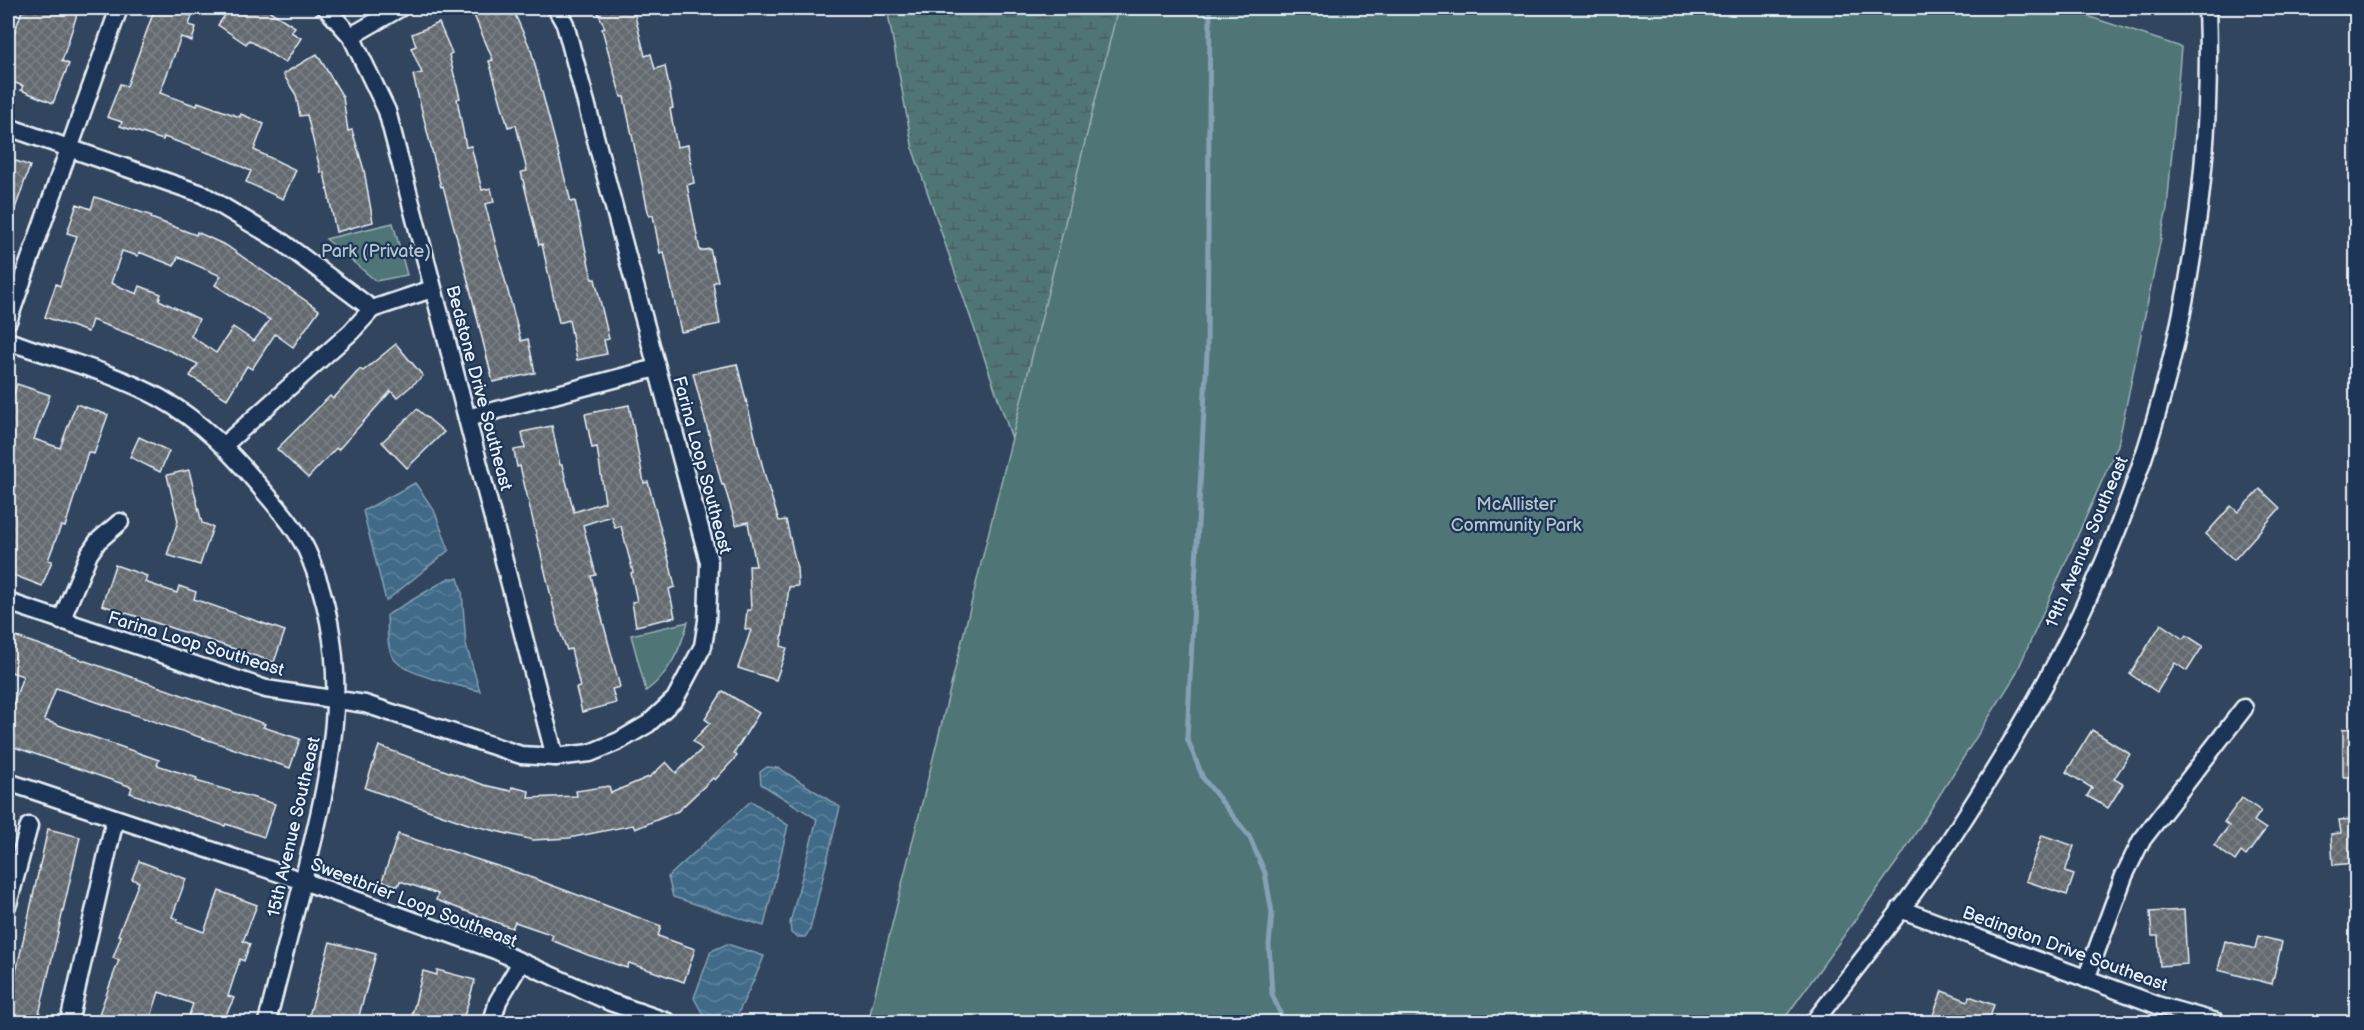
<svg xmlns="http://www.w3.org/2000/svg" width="2364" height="1030" font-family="'Balsamiq Sans',sans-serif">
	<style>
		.wetland { fill: url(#wetland-marsh); stroke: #9cb3b8; stroke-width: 1.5 }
		.green { fill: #507577; stroke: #9cb3b8; stroke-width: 1.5 }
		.water { fill: url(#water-waves); stroke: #84a1b5; stroke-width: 1.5 }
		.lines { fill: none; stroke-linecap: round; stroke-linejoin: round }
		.stream { stroke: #84a1b5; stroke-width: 5 }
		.building { fill: url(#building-cross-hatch); stroke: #e8f1f8; stroke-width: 1.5; fill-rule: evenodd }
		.street-casing { stroke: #e8f1f8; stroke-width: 21 }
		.street { stroke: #1d3557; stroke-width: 16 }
		.labels { text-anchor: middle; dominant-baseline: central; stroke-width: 4.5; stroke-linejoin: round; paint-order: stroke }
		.park-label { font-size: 18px; fill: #b3c6cb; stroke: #1d3557 }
		.street-label { font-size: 18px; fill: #e8f1f8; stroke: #1d3557 }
	</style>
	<defs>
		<pattern id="wetland-marsh" width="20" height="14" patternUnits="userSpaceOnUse" patternTransform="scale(1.5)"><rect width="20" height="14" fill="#507577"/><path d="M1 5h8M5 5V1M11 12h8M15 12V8" fill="none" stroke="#4b5e60"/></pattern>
		<pattern id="water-waves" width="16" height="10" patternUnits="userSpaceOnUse" patternTransform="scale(1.5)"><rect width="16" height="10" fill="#416b88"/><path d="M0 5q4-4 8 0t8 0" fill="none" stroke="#5c819a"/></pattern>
		<pattern id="building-cross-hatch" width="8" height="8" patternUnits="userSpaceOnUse" patternTransform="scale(1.5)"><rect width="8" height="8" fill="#646a6f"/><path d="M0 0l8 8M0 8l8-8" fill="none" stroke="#7a8084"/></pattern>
	</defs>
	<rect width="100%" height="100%" fill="#32455e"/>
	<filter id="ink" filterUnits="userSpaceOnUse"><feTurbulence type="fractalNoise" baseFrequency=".0167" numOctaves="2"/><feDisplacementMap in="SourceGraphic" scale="12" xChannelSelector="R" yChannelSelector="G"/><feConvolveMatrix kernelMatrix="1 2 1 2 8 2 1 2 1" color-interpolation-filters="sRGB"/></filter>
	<g filter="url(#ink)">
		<path class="wetland" d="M887 8H1317L1031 494 913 150Z"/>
		<g class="green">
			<path d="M1118 8H2063L2181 47 2167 209 2118 445 2015 676 1901 856 1782 1022H868Z"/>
			<path d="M393 223 407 275 376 281 326 239Z"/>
			<path d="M688 622C680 650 670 673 646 691L631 635Z"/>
		</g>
		<g class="water">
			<path d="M415 483 434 510 449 550 386 601 363 511Z"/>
			<path d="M449 578H458L462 592 466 645 480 691C461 686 402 675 393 657 386 646 388 628 387 615Z"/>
			<path d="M767 767 779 768 840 807 810 930 805 937H797L791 933 790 923 817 819 761 784 760 772Z"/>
			<path d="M751 801 788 825 764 926 673 897 668 877Z"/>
			<path d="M727 944 764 956C756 979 743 999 735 1022H707L694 998 711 951Z"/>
		</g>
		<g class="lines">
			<path class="stream" d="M1210 8 1207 352 1187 738 1203 778 1249 836 1265 873 1272 913 1269 945 1272 994 1284 1022"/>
		</g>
		<g class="building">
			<path d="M23 8H79L62 61 69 64 53 103 21 90 23 86 8 80V37L12 39Z"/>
			<path d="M155 8H166L192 16 189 25 196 27 192 41 181 37 160 93 197 106 198 102 240 117 241 114 264 124 254 150 296 170 283 199 246 182 251 171 223 158 164 137 163 140 120 126 122 122 107 117 120 84 127 86Z"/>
			<path d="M230 8H265L295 27 291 32 301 38 285 63 249 40 246 44 218 25Z"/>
			<path d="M471 8H512L531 50 571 202 575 201 592 279H595L609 339 604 340 607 354 577 360 569 320 559 323 542 244 539 245 521 172 527 171 516 125 508 127 489 61 493 60Z"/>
			<path d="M596 8H633L645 56 651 54 655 69 665 66 673 108 670 109 677 147 688 145 694 183 687 185 700 251 710 249 718 281 713 283 720 324 681 332 664 252 660 253 653 215 649 216 624 97H621L610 58 602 29 605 28Z"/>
			<path d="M439 23 452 53 449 55 460 98 457 99 466 147 471 146 482 190 491 188 494 202 485 204 521 341 528 339 535 373 493 382 464 265 443 186 441 187 413 75 422 73 411 48 416 46 412 34Z"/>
			<path d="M317 54 343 97 348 131 352 130 364 170 373 222 336 232 324 172 321 173 307 115 300 116 296 95 283 74Z"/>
			<path d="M8 158 30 166 10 223H8Z"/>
			<path d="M95 197 152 216 151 218 196 235 197 232 227 246 319 310 293 347 275 334 252 369 247 366 227 399 190 376 198 364 153 343 92 320 88 332 45 317 56 284 60 286 77 236 67 233 77 204 91 209ZM122 251 138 256 139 252 174 266 178 257 221 276 215 285 270 320 254 341 233 327 216 353 191 336 199 319 159 300 161 294 140 286 137 294 111 283Z"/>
			<path d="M396 344 423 376 397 398 391 391 338 450 336 448 308 478 277 449 330 396 333 399 360 369 363 371Z"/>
			<path d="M737 364 766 480 779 521 786 520 797 568 798 586 789 587 781 646 787 648 776 680 738 668 751 630 745 629 747 610H751L749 566H756L748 522 736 525 724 485H722L693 373Z"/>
			<path d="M17 384 50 395 34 439 60 448 76 404 108 415 94 454 88 452 65 527 61 526 48 560 52 561 42 586 8 573V410Z"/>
			<path d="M629 405 644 483 648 482 670 565 675 587 669 589 675 617 636 626 632 602 637 601 631 573 633 572 621 526 615 528 611 516 583 525 596 575 591 576 620 687 612 689 616 703 582 712 576 688 580 687 571 649 567 650 558 626 520 466 517 467 514 450 525 448 522 432 552 426 560 465H562L574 512 605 502 597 447 592 448 585 414Z"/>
			<path d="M417 409 444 432 407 468 382 442Z"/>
			<path d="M139 437 169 451 160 472 130 457Z"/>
			<path d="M189 470 202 523 213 527 200 565 167 555 178 521 167 475Z"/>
			<path d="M2260 489 2280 508 2234 560 2206 534 2231 506 2238 512Z"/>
			<path d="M115 565 147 576 145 582 177 593 179 586 196 592 194 599 285 631 274 662 102 605Z"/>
			<path d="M2161 624 2183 639 2186 635 2203 646 2187 671 2175 663 2157 692 2130 674Z"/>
			<path d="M14 636 265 724 263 727 300 739 290 768 56 688 44 720 159 760 157 765 197 778 196 781 275 804 264 837 226 824 225 826 130 793 132 787 8 745V719L23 676 8 671V638L12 640Z"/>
			<path d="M723 691 759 713 734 753 737 756 715 780 713 778 678 811 635 829 633 825 569 838 533 840 471 825 365 788 379 746 484 785 511 791 512 787 529 791 528 798 577 796 576 791 609 786 611 793 651 776 666 762 676 773 702 749 693 741 710 723 705 719Z"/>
			<path d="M2356 728V777H2343V729Z"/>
			<path d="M2092 730 2130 754 2114 779 2123 784 2108 808 2087 796 2092 788 2066 772Z"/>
			<path d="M2242 798 2261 811 2254 821 2266 829 2246 856 2241 852 2235 861 2214 845 2229 826 2224 822Z"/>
			<path d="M2356 819V863L2333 865 2331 834 2341 833 2339 820Z"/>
			<path d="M48 829 80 837 37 1023H26L8 1018V1008Z"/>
			<path d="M398 834 516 872 661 926 658 936 695 949 684 982 629 963 627 968 588 955 551 940 553 935 515 922 512 928 436 900 438 894 400 881 398 886 382 881Z"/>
			<path d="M2042 835 2074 846 2065 872 2074 875 2067 895 2026 881Z"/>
			<path d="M139 861 186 879 172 917 178 919 177 922 204 932 219 891 257 905 243 941 250 944 244 961 240 959 228 996 234 998 222 1023H186L193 1004 159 992 149 1023H123L99 1014 119 960 113 958 121 936 118 935 139 882 132 879Z"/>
			<path d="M2184 910 2187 964 2160 966 2158 936H2152L2150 912Z"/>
			<path d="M2258 936 2282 942 2272 984 2218 970 2225 941 2255 949Z"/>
			<path d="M330 942 376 954 357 1023H307Z"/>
			<path d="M437 970 475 980 462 1023H410L423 971 437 975Z"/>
			<path d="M1942 991 1968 1001 1969 996 1994 1005 1988 1023H1930Z"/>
		</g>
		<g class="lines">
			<defs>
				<g id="street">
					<path d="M326 8 351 36 387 111 555 757"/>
					<path d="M351 36 400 8"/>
					<path d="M8 127 202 194 282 242 372 309"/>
					<path d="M8 321 119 8"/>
					<path d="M8 341C58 359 113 372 160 398 201 421 231 452 261 488 279 509 300 532 310 558 354 665 333 762 306 869 293 920 280 971 267 1022"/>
					<path d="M467 418 656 368"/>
					<path d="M224 445 351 332 372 309 432 289"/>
					<path d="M8 602 266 689 365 704 521 755 555 757 590 753 619 741 648 724 675 699 703 646 707 621 709 562 565 24 556 8"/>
					<path d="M61 621 89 554 98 541 120 522"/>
					<path d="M8 782 303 881 495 950 610 1002 668 1022"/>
					<path d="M8 904 29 826"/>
					<path d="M1900 909 2157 1005 2217 1022"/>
					<path d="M2086 979 2124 876 2141 841 2244 708"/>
					<path d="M69 1022 115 819"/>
					<path d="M492 1022 498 1001 520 964"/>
					<path d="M1814 1022C1859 963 1907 905 1948 843 1996 770 2043 694 2080 615 2171 425 2215 218 2207 8"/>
				</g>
			</defs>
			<use href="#street" class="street-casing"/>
			<use href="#street" class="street"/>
		</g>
	</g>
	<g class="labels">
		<g class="park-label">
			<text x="376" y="251">Park (Private)</text>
			<text x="1516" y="504">McAllister<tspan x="1516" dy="21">Community Park</tspan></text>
		</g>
		<g class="street-label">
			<text transform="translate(479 388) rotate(75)">Bedstone Drive Southeast</text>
			<text transform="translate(702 465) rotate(75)">Farina Loop Southeast</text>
			<text transform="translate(2087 542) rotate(-67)">19th Avenue Southeast</text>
			<text transform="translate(196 644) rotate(17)">Farina Loop Southeast</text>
			<text transform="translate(294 827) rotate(-77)">15th Avenue Southeast</text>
			<text transform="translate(414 903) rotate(21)">Sweetbrier Loop Southeast</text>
			<text transform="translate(2065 949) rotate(20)">Bedington Drive Southeast</text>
		</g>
	</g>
	<rect width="2364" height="1030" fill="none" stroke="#1d3557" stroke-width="30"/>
	<rect x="15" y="15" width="2334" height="1000" fill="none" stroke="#e8f1f8" stroke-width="2" filter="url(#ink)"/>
</svg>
